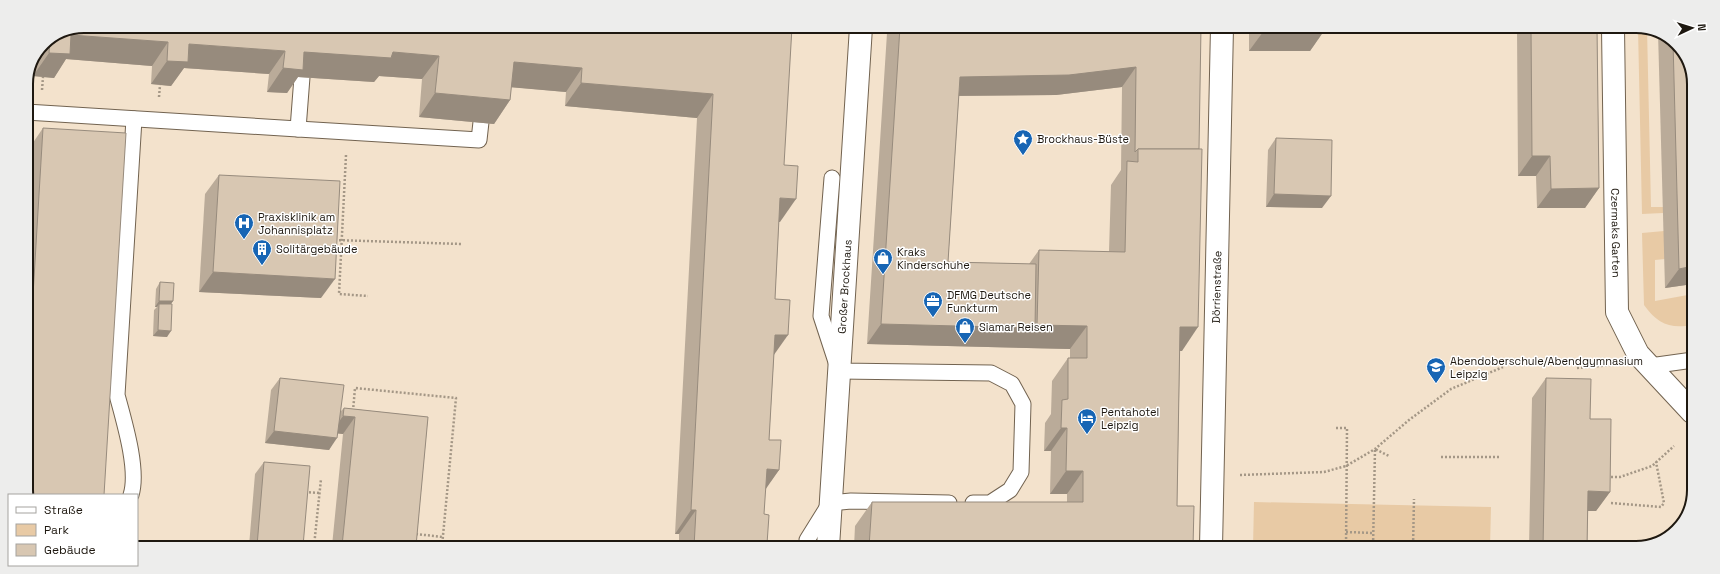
<svg xmlns="http://www.w3.org/2000/svg" width="1720" height="574" font-family="'Space Grotesk',sans-serif">
	<style>
		.green { fill: #e8caa5 }
		.lines { fill: none; stroke-linecap: round; stroke-linejoin: round }
		.lane-casing { stroke: #726350; stroke-width: 17 }
		.street-casing { stroke: #726350; stroke-width: 24 }
		.path { stroke: #a49786; stroke-width: 2.5; stroke-dasharray: 2 2; stroke-linecap: butt }
		.lane { stroke: #fff; stroke-width: 15 }
		.street { stroke: #fff; stroke-width: 22 }
		.wall { fill: #baab99; fill-rule: evenodd }
		.shaded-wall { fill: #978b7d }
		.building { fill: #d8c7b2; stroke: #978b7d }
		.labels { text-anchor: middle; dominant-baseline: central; stroke-width: 3; stroke-linejoin: round; paint-order: stroke }
		.poi-label { font-size: 11px; fill: #1e1810; stroke: #fff; text-anchor: start }
		.street-label { font-size: 11px; fill: #1e1810; stroke: #fff }
		.rim { fill: none; stroke: #1e1810; stroke-width: 2 }
	</style>
	<rect width="100%" height="100%" fill="#f3e2cc"/>
	<g class="green">
		<path d="M1638 28H1647L1651 207H1663V213L1642 214Z"/>
		<path d="M1664 231 1665 259 1655 260V301L1693 294V325C1669 329 1658 324 1644 305L1642 233Z"/>
		<path d="M1254 502 1491 507 1490 548H1253Z"/>
	</g>
	<g class="lines">
		<defs>
			<g id="lane">
				<path d="M26 112 298 129 302 77"/>
				<path d="M298 129 479 140 481 122"/>
				<path d="M832 178 821 316 839 371 991 373 1012 384 1023 404 1021 472 1010 490 990 503H973"/>
				<path d="M1650 366 1693 360"/>
				<path d="M131 495C139 470 124 421 117 395L134 119"/>
				<path d="M807 547V540L830 503 851 501 949 503"/>
			</g>
			<g id="street">
				<path id="s1" d="M1613 28 1617 312 1638 354 1692 412"/>
				<path id="s2" d="M828 547 861 27"/>
				<path id="s3" d="M1211 547 1222 27"/>
			</g>
		</defs>
		<use href="#lane" class="lane-casing"/>
		<use href="#street" class="street-casing"/>
		<g class="path">
			<path d="M42 90 43 77"/>
			<path d="M159 97 160 85"/>
			<path d="M26 145 33 146"/>
			<path d="M346 155 339 294 368 296"/>
			<path d="M335 240 461 244"/>
			<path d="M1577 368 1611 365"/>
			<path d="M353 411 355 388 456 398 442 546"/>
			<path d="M1336 428H1347L1346 548"/>
			<path d="M1441 457H1500"/>
			<path d="M1240 475 1324 472 1346 466 1375 449 1409 420 1451 389 1503 367"/>
			<path d="M1607 477H1620L1652 466 1674 446"/>
			<path d="M305 492 319 493"/>
			<path d="M1611 503 1661 507 1664 503 1656 462"/>
			<path d="M1346 532 1373 533"/>
			<path d="M416 534 443 537"/>
			<path d="M314 546 321 479"/>
			<path d="M1373 548 1375 449 1389 456"/>
			<path d="M1413 548 1414 499"/>
		</g>
		<use href="#lane" class="lane"/>
		<use href="#street" class="street"/>
	</g>
	<g class="wall">
		<path d="M84 26 792 27 779 222 775 299 774 356 769 440 779 470 765 489 764 514 767 544 776 547H679V534H675L697 118 565 106 566 92 511 87 510 100 494 124 419 117 422 79 379 76 374 82 298 77 287 93 267 92 269 74 184 68 171 86 151 84 152 66 66 59 54 78 33 76V66L43 43Z"/>
		<path d="M891 27H1201L1182 351H1180L1177 506 1193 547H854L855 526 872 502H1067V494H1050L1051 451H1044L1045 423 1051 414 1052 381 1068 358H1070V349L867 344 887 33ZM1122 87 1121 170 1111 185 1109 252 1039 250 1029 264 948 262 959 96 1056 95Z"/>
		<path d="M1249 28H1326L1310 51H1249Z"/>
		<path d="M1517 28H1597L1599 188 1585 208H1537L1536 176H1518Z"/>
		<path d="M1658 32 1680 46 1694 80 1693 284 1665 288Z"/>
		<path d="M43 128 26 494V153Z"/>
		<path d="M1276 138 1322 208 1266 207 1268 150Z"/>
		<path d="M219 175 321 298 199 292 205 194Z"/>
		<path d="M160 282 173 301 171 304 167 337 153 336 154 310 157 307H155L156 289Z"/>
		<path d="M280 378 340 412 344 408 428 417 416 546H332L343 434 338 433 329 450 265 443 271 390Z"/>
		<path d="M1546 378 1590 419 1610 492 1596 511H1588L1587 548H1529L1532 398Z"/>
		<path d="M264 462 303 546H249L255 474Z"/>
	</g>
	<g class="shaded-wall">
		<path d="M1317 28H1326L1310 51H1249L1263 32Z"/>
		<path d="M71 35 168 42 152 66 66 59 54 78 33 76 49 53Z"/>
		<path d="M189 44 285 51 269 74 184 68 171 86 151 84 167 61Z"/>
		<path d="M304 52H393L439 56 422 79 379 76 374 82 298 77 287 93 267 92 283 68Z"/>
		<path d="M514 62 582 68 566 92 497 86Z"/>
		<path d="M1136 67 1122 87 1056 95 946 96 960 77Z"/>
		<path d="M581 83 713 94 697 118 565 106Z"/>
		<path d="M435 93 510 100 494 124 419 117Z"/>
		<path d="M1532 156H1550L1536 176H1518Z"/>
		<path d="M1599 188 1585 208H1537L1551 189Z"/>
		<path d="M1274 194 1331 196 1322 208 1266 207Z"/>
		<path d="M780 198 796 199 780 222 764 221Z"/>
		<path d="M1693 266V284L1665 288 1679 269Z"/>
		<path d="M213 272 335 279 321 298 199 292Z"/>
		<path d="M159 301H173L168 308 159 304 157 307H155Z"/>
		<path d="M881 324 1035 328 1037 325 1087 326 1070 349 867 344Z"/>
		<path d="M1180 327H1198L1182 351H1164Z"/>
		<path d="M158 330 171 331 167 337 153 336Z"/>
		<path d="M775 335H788L771 359Z"/>
		<path d="M343 416 355 417 343 434 331 433Z"/>
		<path d="M1061 428H1067L1051 451H1044Z"/>
		<path d="M274 431 337 438 329 450 265 443Z"/>
		<path d="M767 469 779 470 763 493Z"/>
		<path d="M1066 471H1083L1067 494H1050Z"/>
		<path d="M1588 491 1610 492 1596 511H1574Z"/>
		<path d="M691 510H696L679 534H675Z"/>
	</g>
	<g class="building">
		<path d="M84 26 792 27 784 165 798 166 796 199 780 198 775 299 790 300 788 335H775L769 440H781L779 470 767 469 764 514 769 515 767 544H776V547H694L696 510H691L713 94 581 83 582 68 514 62 510 100 435 93 439 56 393 52 391 58 304 52 303 70 283 68 285 51 189 44 188 62 167 61 168 42 71 35 70 54 49 53 50 40Z"/>
		<path d="M900 27H1201L1199 149H1138L1135 152 1136 67 1069 75 960 77 948 262 1036 264 1035 328 881 324Z"/>
		<path d="M1263 28H1324V31L1263 32Z"/>
		<path d="M1531 28H1597L1599 188 1551 189 1550 156H1532Z"/>
		<path d="M1673 41 1680 46 1694 80 1693 266 1679 269Z"/>
		<path d="M43 128 126 133 104 495H26V412Z"/>
		<path d="M1276 138 1332 140 1331 196 1274 194Z"/>
		<path d="M1138 149H1202L1198 327H1180L1177 506H1194L1193 547H869L872 502H1083V471H1066L1067 428H1061L1062 400 1068 399V358H1087V326L1037 325 1039 250 1125 252 1127 161 1138 162Z"/>
		<path d="M219 175 340 181 335 279 213 272Z"/>
		<path d="M160 282 174 283 173 301H159Z"/>
		<path d="M159 304H172L171 331 158 330Z"/>
		<path d="M280 378 344 385 337 438 274 431Z"/>
		<path d="M1546 378 1591 379 1590 419H1611L1610 492 1588 491 1587 548H1543Z"/>
		<path d="M344 408 428 417 416 546H342L355 417 343 416Z"/>
		<path d="M264 462 310 466 303 546H257Z"/>
	</g>
	<defs>
		<symbol id="sight-pin" viewBox="-11 -11 22 30"><path d="M0 17L-7.5 6A9.5 9.5 0 1 1 7.5 6Z" fill="#1765b4" stroke="#fff"/><path d="M0-6L1.8-2.2L6-1.7L2.9 1.2L3.7 5.4L0 3.3L-3.7 5.4L-2.9 1.2L-6-1.7L-1.8-2.2Z" fill="#fff"/></symbol>
		<symbol id="hospital-pin" viewBox="-11 -11 22 30"><path d="M0 17L-7.5 6A9.5 9.5 0 1 1 7.5 6Z" fill="#1765b4" stroke="#fff"/><path d="M-5-5h3v3.5h4V-5h3V5h-3V1.5h-4V5h-3Z" fill="#fff"/></symbol>
		<symbol id="building-pin" viewBox="-11 -11 22 30"><path d="M0 17L-7.5 6A9.5 9.5 0 1 1 7.5 6Z" fill="#1765b4" stroke="#fff"/><path d="M-4-6H4V6H1V3H-1V6H-4ZM-2.5-4.3h1.7v1.8h-1.7ZM.8-4.3h1.7v1.8H.8ZM-2.5-1h1.7V.8h-1.7ZM.8-1h1.7V.8H.8Z" fill="#fff"/></symbol>
		<symbol id="shop-pin" viewBox="-11 -11 22 30"><path d="M0 17L-7.5 6A9.5 9.5 0 1 1 7.5 6Z" fill="#1765b4" stroke="#fff"/><path d="M-5-2.5h2.3a2.7 3.5 0 0 1 5.4 0H5L5.5 6h-11ZM-1.5-2.5h3a1.5 2.3 0 0 0-3 0Z" fill="#fff"/></symbol>
		<symbol id="office-pin" viewBox="-11 -11 22 30"><path d="M0 17L-7.5 6A9.5 9.5 0 1 1 7.5 6Z" fill="#1765b4" stroke="#fff"/><path d="M-6-3h4V-5.5h4V-3h4V5H-6ZM-1-4.5V-3h2v-1.5ZM-6 0V1H6V0Z" fill="#fff"/></symbol>
		<symbol id="school-pin" viewBox="-11 -11 22 30"><path d="M0 17L-7.5 6A9.5 9.5 0 1 1 7.5 6Z" fill="#1765b4" stroke="#fff"/><path d="M0-5L7-2L0 1L-7-2ZM-4 1L0 2.5L4 1V4Q0 6-4 4Z" fill="#fff"/></symbol>
		<symbol id="hotel-pin" viewBox="-11 -11 22 30"><path d="M0 17L-7.5 6A9.5 9.5 0 1 1 7.5 6Z" fill="#1765b4" stroke="#fff"/><path d="M-6-4.5h1.5V1H6V5H4.5V3h-9V5H-6ZM-4 0a1.8 1.8 0 1 1 3.6 0ZM.5 0V-2.5h3Q6-2.5 6 0Z" fill="#fff"/></symbol>
	</defs>
	<g fill-rule="evenodd">
		<use href="#sight-pin" x="1012" y="128" width="22" height="30"/>
		<use href="#hospital-pin" x="233" y="212" width="22" height="30"/>
		<use href="#building-pin" x="251" y="238" width="22" height="30"/>
		<use href="#shop-pin" x="872" y="247" width="22" height="30"/>
		<use href="#office-pin" x="922" y="290" width="22" height="30"/>
		<use href="#shop-pin" x="954" y="316" width="22" height="30"/>
		<use href="#school-pin" x="1425" y="356" width="22" height="30"/>
		<use href="#hotel-pin" x="1076" y="407" width="22" height="30"/>
	</g>
	<g class="labels">
		<g class="poi-label">
			<text x="1037" y="139">Brockhaus-Büste</text>
			<text x="258" y="217">Praxisklinik am<tspan x="258" dy="13">Johannisplatz</tspan></text>
			<text x="276" y="249">Solitärgebäude</text>
			<text x="897" y="252">Kraks<tspan x="897" dy="13">Kinderschuhe</tspan></text>
			<text x="947" y="295">DFMG Deutsche<tspan x="947" dy="13">Funkturm</tspan></text>
			<text x="979" y="327">Siamar Reisen</text>
			<text x="1450" y="361">Abendoberschule/Abendgymnasium<tspan x="1450" dy="13">Leipzig</tspan></text>
			<text x="1101" y="412">Pentahotel<tspan x="1101" dy="13">Leipzig</tspan></text>
		</g>
		<g class="street-label">
			<text stroke="none"><textPath href="#s1" startOffset="205">Czermaks Garten</textPath></text>
			<text stroke="none"><textPath href="#s2" startOffset="261">Großer Brockhaus</textPath></text>
			<text stroke="none"><textPath href="#s3" startOffset="260">Dörrienstraße</textPath></text>
		</g>
	</g>
	<path d="M0 0H1720V574H0ZM84 33H1636A51 51 0 0 1 1687 84V490A51 51 0 0 1 1636 541H84A51 51 0 0 1 33 490V84A51 51 0 0 1 84 33Z" fill="#ededec" fill-rule="evenodd"/>
	<path class="rim" d="M84 33H1636A51 51 0 0 1 1687 84V490A51 51 0 0 1 1636 541H84A51 51 0 0 1 33 490V84A51 51 0 0 1 84 33Z"/>
	<rect x="8" y="494" width="130" height="72" fill="#ffffff" stroke="#a5a39f"/>
	<rect x="16" y="507" width="20" height="6" fill="#ffffff" stroke="#a5a39f"/>
	<text x="44" y="514" font-size="12" fill="#1e1810">Straße</text>
	<rect x="16" y="524" width="20" height="12" fill="#e8caa5" stroke="#a5a39f"/>
	<text x="44" y="534" font-size="12" fill="#1e1810">Park</text>
	<rect x="16" y="544" width="20" height="12" fill="#d8c7b2" stroke="#a5a39f"/>
	<text x="44" y="554" font-size="12" fill="#1e1810">Gebäude</text>
	<g transform="translate(1692 28) rotate(86)" stroke="#ffffff" stroke-width="3" paint-order="stroke">
	<path d="M0-3L7 15L0 10L-7 15Z" fill="#1e1810"/>
	<text y="-6" font-size="11" font-weight="bold" text-anchor="middle" fill="#1e1810">N</text>
	</g>
</svg>
